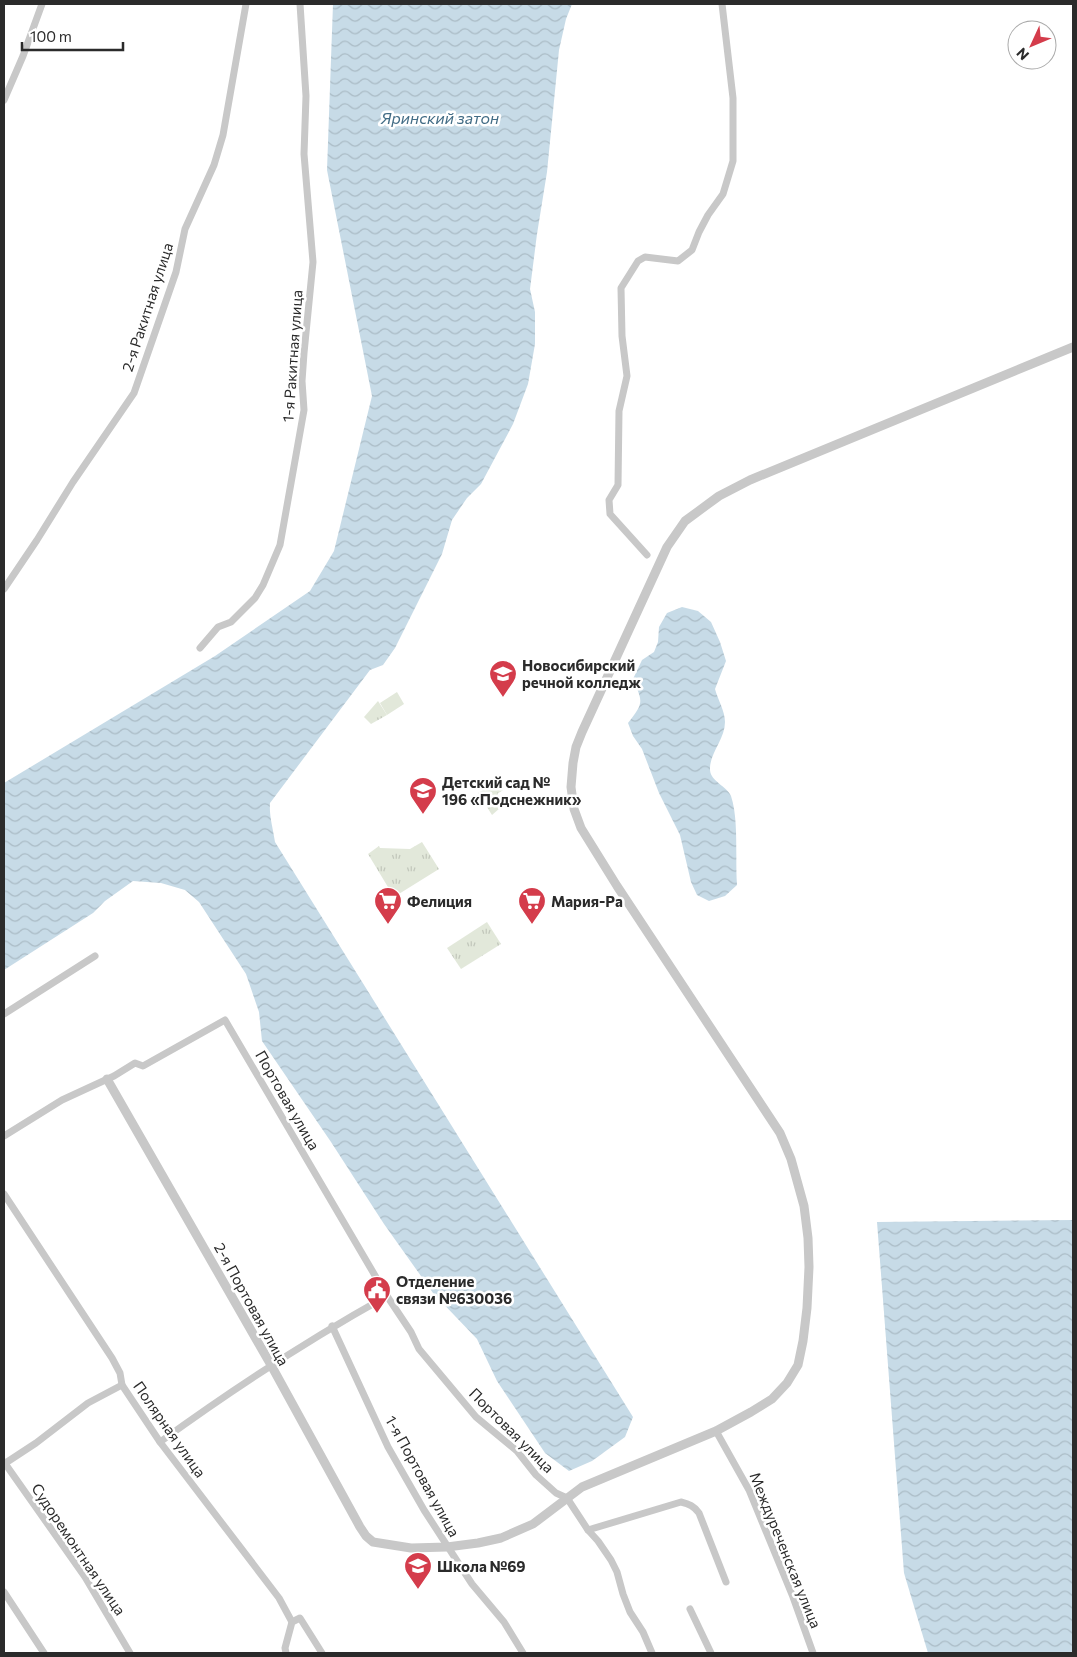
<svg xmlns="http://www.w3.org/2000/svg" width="1077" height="1657" font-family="Commissioner,sans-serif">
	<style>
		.green { fill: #e2e8da }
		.park { fill: url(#park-tufts) }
		.water { fill: url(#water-waves) }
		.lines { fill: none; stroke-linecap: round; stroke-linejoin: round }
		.minor { stroke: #c8c8c8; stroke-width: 7 }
		.tertiary { stroke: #c8c8c8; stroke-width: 9 }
		.labels { text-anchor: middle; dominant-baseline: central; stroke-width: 5; stroke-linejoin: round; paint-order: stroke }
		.street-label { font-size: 15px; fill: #2b2b2b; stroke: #fff }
		.poi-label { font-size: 15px; font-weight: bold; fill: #2b2b2b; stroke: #fff; text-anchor: start }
		.water-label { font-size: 16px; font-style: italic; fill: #426c85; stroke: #fff }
	</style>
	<defs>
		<pattern id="park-tufts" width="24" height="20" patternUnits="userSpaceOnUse" patternTransform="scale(1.25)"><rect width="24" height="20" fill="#e2e8da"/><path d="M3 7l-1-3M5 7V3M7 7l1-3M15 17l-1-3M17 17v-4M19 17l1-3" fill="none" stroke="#c2c7bb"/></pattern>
		<pattern id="water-waves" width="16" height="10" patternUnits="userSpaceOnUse" patternTransform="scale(1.25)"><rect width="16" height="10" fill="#c7dbe7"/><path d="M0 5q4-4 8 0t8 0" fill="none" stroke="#abbcc6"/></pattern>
	</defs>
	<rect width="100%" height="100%" fill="#fff"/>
	<path class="green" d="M397 692 404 704 387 715 380 703Z"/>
	<g class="park">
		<path d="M378 701 387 715 371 724 364 717Z"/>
		<path d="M500 780 503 790 497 794 503 801 500 808 492 815 478 793Z"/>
		<path d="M422 842 439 869 394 897 368 854 379 846 380 848 410 849Z"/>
		<path d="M487 922 501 944 461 969 447 948Z"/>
	</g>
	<g class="water">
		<path d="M333 4H572L566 19 559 50 547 172 537 234 530 289 535 312V344L528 384 513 424 481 484 467 498 452 520 442 554 395 648 383 665 370 670 270 803C269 816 273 828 275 842L633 1417 625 1437 592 1461 569 1471 545 1453 497 1381 477 1339 433 1293 384 1224 331 1142 262 1041 259 1012 246 974 199 902 185 890 161 883 133 881 105 901 93 913 4 970V783L215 656 310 591 334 551 372 396 327 170Z"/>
		<path d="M682 607 698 611 711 622 720 642 726 661 715 689C718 700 725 711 725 722 725 739 709 754 710 770 711 782 727 786 731 796 739 820 735 858 737 885L725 896 709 901 697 895 691 882 680 835 659 793 642 749 633 736 628 723C644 703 643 702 633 679L642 660 654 652 658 642 659 627 667 613Z"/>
		<path d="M1073 1220V1653H928L904 1573 877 1222Z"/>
	</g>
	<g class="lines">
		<g class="minor">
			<path d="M4 100 23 56 42 4"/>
			<path d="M647 555 610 514 609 500 618 485 619 411 627 376 622 336 621 288 638 261 645 257 678 261 692 250 699 232 708 215 723 194 733 161V98L722 4"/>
			<path d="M4 589 37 540 73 482 134 393 176 272 185 229 214 165 223 135 246 4"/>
			<path d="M200 648 218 627 231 622 255 598 263 585 280 545 304 410 302 381 304 353 313 262 304 154 306 96 300 4"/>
			<path d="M4 1014 95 956"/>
			<path d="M4 1136 62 1100 114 1076 135 1063 143 1066 225 1020 387 1296 411 1332 419 1349 476 1417 517 1451 536 1475 556 1493 567 1498 588 1530 598 1541 611 1560 617 1572 623 1594 630 1612 643 1632 652 1653"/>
			<path d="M4 1194 112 1358 120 1373 122 1385 160 1442 279 1598 292 1622"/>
			<path d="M332 1326 388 1447 424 1510 472 1584 504 1622 523 1653"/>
			<path d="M716 1431 749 1490 793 1597 813 1653"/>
			<path d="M160 1442C233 1389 308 1340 387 1296"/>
			<path d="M4 1462 85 1577 130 1653"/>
			<path d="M4 1464 36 1443 88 1403 122 1385"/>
			<path d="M588 1530 681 1502C689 1504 694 1506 699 1513L726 1582"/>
			<path d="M4 1592 44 1653"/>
			<path d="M690 1609 711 1653"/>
			<path d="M286 1653 285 1648 292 1622 300 1618 322 1653"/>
		</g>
		<path class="tertiary" d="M107 1079 271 1365 360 1527 366 1536 373 1542 411 1548 447 1547 478 1543 501 1538 533 1524 582 1487 716 1431 751 1412 772 1399 787 1383 798 1365 803 1341 807 1308 809 1267 808 1238 804 1206 791 1159 780 1133 617 886 581 828 574 809 571 787 573 763 576 747 582 732 667 547 685 521 719 496 750 480 1073 347"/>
	</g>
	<defs>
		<symbol id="university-pin" viewBox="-11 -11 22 30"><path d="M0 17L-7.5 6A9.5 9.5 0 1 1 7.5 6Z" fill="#d43c4b" stroke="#fff"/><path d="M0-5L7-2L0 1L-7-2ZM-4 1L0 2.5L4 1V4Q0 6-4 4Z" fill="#fff"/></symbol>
		<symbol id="school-pin" viewBox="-11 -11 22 30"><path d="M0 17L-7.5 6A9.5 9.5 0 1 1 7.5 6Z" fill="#d43c4b" stroke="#fff"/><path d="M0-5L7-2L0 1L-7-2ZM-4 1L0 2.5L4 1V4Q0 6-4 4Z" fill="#fff"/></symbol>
		<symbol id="supermarket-pin" viewBox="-11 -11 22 30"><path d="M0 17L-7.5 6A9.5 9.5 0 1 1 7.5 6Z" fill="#d43c4b" stroke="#fff"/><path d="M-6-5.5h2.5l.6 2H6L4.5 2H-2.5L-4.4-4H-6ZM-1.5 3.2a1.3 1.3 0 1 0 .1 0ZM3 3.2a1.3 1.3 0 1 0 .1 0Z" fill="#fff"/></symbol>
		<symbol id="civic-pin" viewBox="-11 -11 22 30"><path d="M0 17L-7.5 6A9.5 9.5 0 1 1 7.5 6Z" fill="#d43c4b" stroke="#fff"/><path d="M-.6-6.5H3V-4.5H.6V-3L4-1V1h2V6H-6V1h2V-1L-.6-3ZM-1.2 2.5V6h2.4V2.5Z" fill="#fff"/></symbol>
	</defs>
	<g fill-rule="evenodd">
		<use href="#university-pin" x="487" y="658" width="32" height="43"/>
		<use href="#school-pin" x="407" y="775" width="32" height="43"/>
		<use href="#supermarket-pin" x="372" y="885" width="32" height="43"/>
		<use href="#supermarket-pin" x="516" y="885" width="32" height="43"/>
		<use href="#civic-pin" x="361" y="1274" width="32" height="43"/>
		<use href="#school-pin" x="402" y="1550" width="32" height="43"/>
	</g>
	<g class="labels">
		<g class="street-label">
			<text transform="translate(147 307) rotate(-72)">2-я Ракитная улица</text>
			<text transform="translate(292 356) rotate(-86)">1-я Ракитная улица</text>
			<text transform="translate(288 1100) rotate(60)">Портовая улица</text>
			<text transform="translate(252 1304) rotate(61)">2-я Портовая улица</text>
			<text transform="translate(170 1429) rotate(55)">Полярная улица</text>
			<text transform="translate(512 1430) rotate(45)">Портовая улица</text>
			<text transform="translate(423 1476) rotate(61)">1-я Портовая улица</text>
			<text transform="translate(79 1549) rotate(56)">Судоремонтная улица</text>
			<text transform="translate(786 1550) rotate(68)">Междуреченская улица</text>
		</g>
		<g class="poi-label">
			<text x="522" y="665">Новосибирский<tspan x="522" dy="17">речной колледж</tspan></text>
			<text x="442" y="782">Детский сад №<tspan x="442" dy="17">196 «Подснежник»</tspan></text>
			<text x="407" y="901">Фелиция</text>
			<text x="551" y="901">Мария-Ра</text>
			<text x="396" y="1281">Отделение<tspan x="396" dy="17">связи №630036</tspan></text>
			<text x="437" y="1566">Школа №69</text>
		</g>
		<g class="water-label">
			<text x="440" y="117">Яринский затон</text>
		</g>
	</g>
	<rect width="1077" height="1657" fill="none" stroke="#2b2b2b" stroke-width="10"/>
	<g transform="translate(1032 45) rotate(226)"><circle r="24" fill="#ffffff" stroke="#aaaaaa"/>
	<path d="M0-4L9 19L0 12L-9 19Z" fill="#d43c4b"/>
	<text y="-8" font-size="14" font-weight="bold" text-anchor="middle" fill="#2b2b2b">N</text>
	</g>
	<path d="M22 42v8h101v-8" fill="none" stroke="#2b2b2b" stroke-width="2.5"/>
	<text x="30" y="42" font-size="15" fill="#2b2b2b" stroke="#ffffff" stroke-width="4" paint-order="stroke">100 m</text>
</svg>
